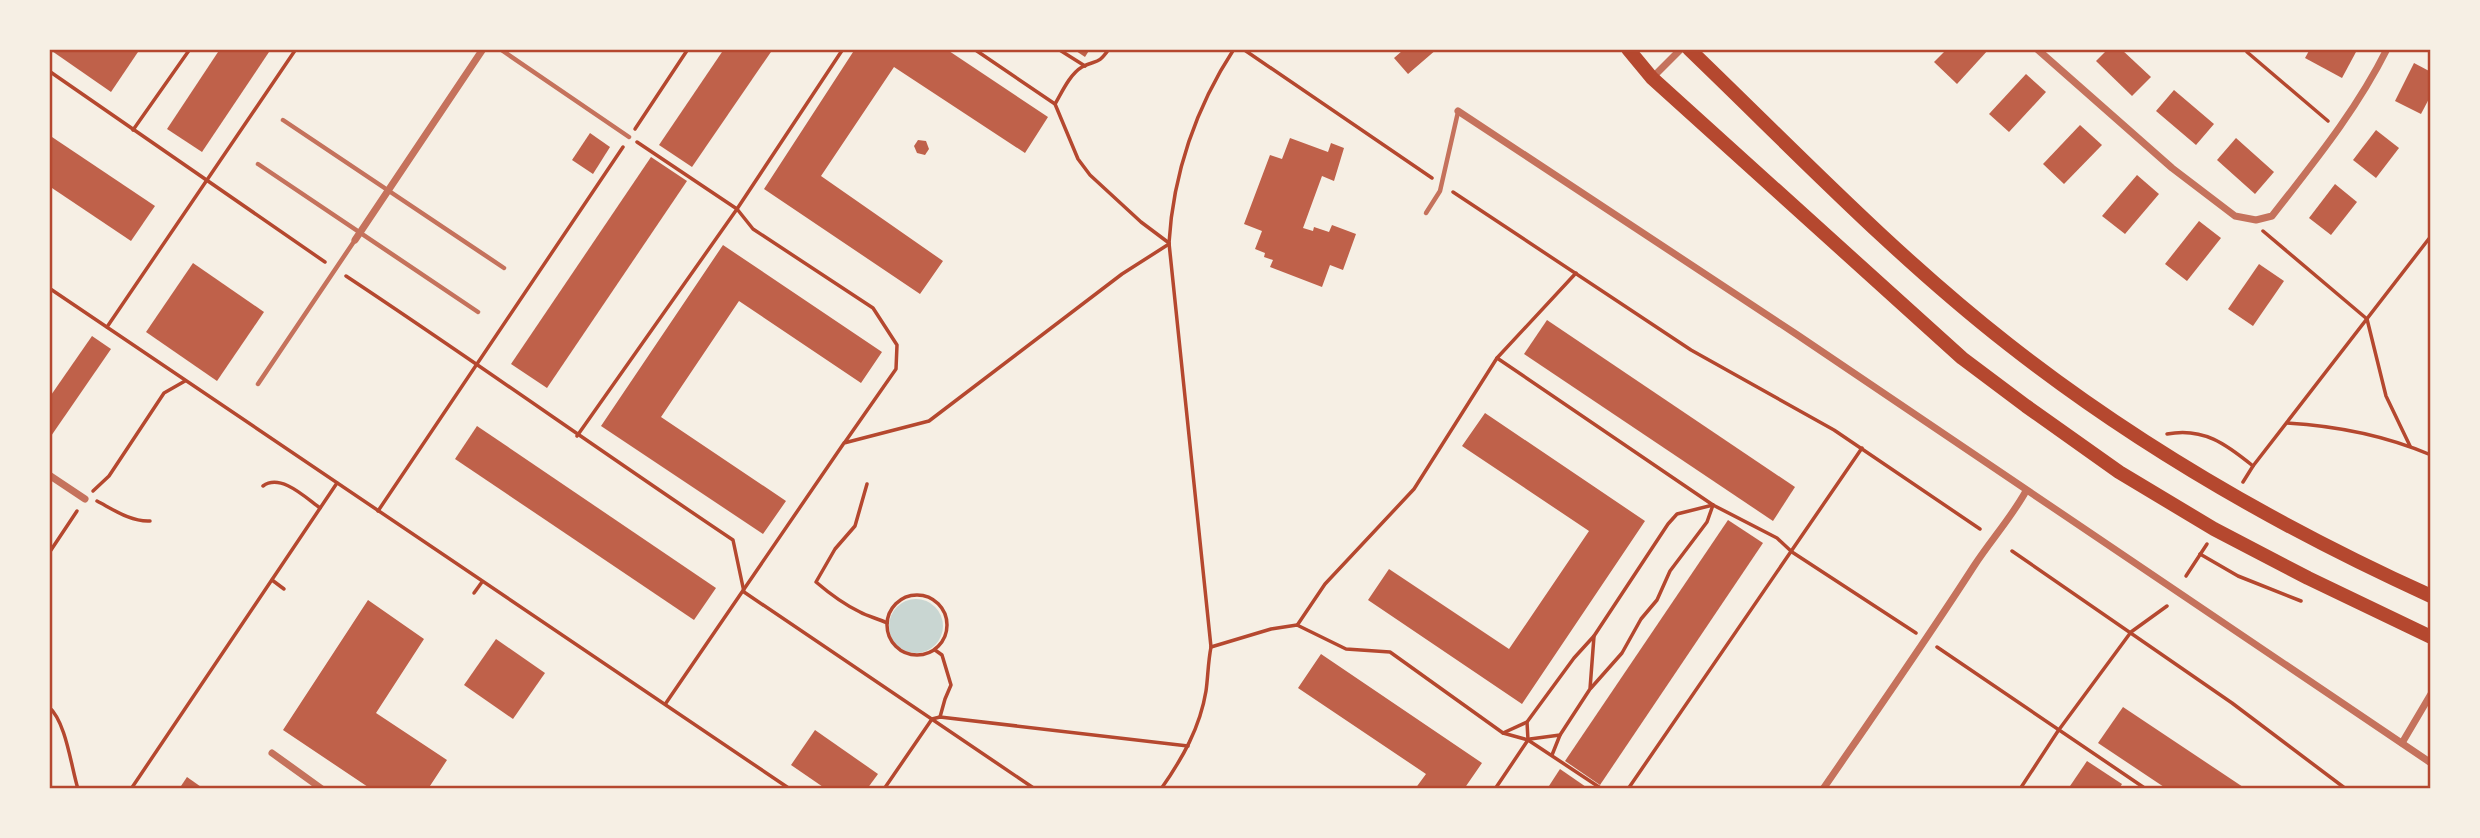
<svg xmlns="http://www.w3.org/2000/svg" width="2480" height="838" font-family="'Space Grotesk',sans-serif">
	<style>
		.water { fill: #c9d6d2 }
		.building { fill: #bf614a }
		.lines { fill: none; stroke-linecap: round; stroke-linejoin: round }
		.path { stroke: #b5482f; stroke-width: 3.5 }
		.service { stroke: #c5725c; stroke-width: 4.5 }
		.minor { stroke: #c5725c; stroke-width: 7 }
		.secondary { stroke: #b5482f; stroke-width: 14 }
		.neatline { fill: none; stroke: #b5482f; stroke-width: 2.5 }
	</style>
	<rect width="100%" height="100%" fill="#f6efe4"/>
	<circle class="water" cx="916" cy="626" r="27"/>
	<g class="building">
		<path d="M49 49H140L111 92Z"/>
		<path d="M220 49H271L202 152 167 129Z"/>
		<path d="M724 49H773L692 167 659 145Z"/>
		<path d="M855 49H946L1048 117 1025 153 894 67 821 176 943 261 920 294 764 189Z"/>
		<path d="M1073 49H1090L1085 57Z"/>
		<path d="M1400 49H1437L1408 74 1394 58 1402 51Z"/>
		<path d="M1947 49H1989L1957 84 1934 62Z"/>
		<path d="M2108 49H2121L2151 77 2132 96 2096 61Z"/>
		<path d="M2310 49H2351L2356 52 2342 78 2305 58Z"/>
		<path d="M2414 63 2431 72V95L2421 114 2395 101Z"/>
		<path d="M2026 74 2046 92 2009 132 1989 114Z"/>
		<path d="M2174 90 2214 124 2196 145 2156 111Z"/>
		<path d="M2080 125 2102 145 2064 184 2043 164Z"/>
		<path d="M2376 130 2399 148 2376 178 2353 160Z"/>
		<path d="M590 133 610 147 593 174 572 160Z"/>
		<path d="M49 135 155 206 131 241 49 186Z"/>
		<path d="M1290 138 1328 152 1331 143 1344 148 1334 181 1322 176 1303 228 1313 231 1314 227 1329 232 1332 225 1356 234 1343 270 1330 265 1322 287 1270 267 1273 260 1264 257 1265 253 1255 249 1262 231 1244 224 1270 155 1282 159Z"/>
		<path d="M2236 138 2274 172 2255 194 2217 160Z"/>
		<path d="M918 140 926 141 929 149 925 155 917 153 914 146Z"/>
		<path d="M651 157 687 181 547 388 511 364Z"/>
		<path d="M2137 175 2159 194 2125 234 2102 216Z"/>
		<path d="M2335 184 2357 202 2331 235 2309 218Z"/>
		<path d="M2199 221 2221 238 2187 281 2165 264Z"/>
		<path d="M723 245 882 352 861 383 739 301 661 417 786 501 763 534 601 426Z"/>
		<path d="M193 263 264 312 217 381 146 332Z"/>
		<path d="M2259 264 2284 281 2253 326 2228 309Z"/>
		<path d="M1547 320 1795 487 1773 521 1524 354Z"/>
		<path d="M92 336 111 349 49 439V398Z"/>
		<path d="M1485 413 1645 521 1522 704 1368 600 1389 569 1509 649 1589 531 1462 446Z"/>
		<path d="M477 426 716 588 694 620 455 459Z"/>
		<path d="M1728 520 1763 543 1600 785 1565 761Z"/>
		<path d="M368 600 424 639 376 713 447 760 428 789H371L283 730Z"/>
		<path d="M496 639 545 673 513 719 464 685Z"/>
		<path d="M1321 654 1482 763 1464 789H1415L1426 774 1298 688Z"/>
		<path d="M2123 707 2246 789H2167L2098 743Z"/>
		<path d="M815 730 878 774 867 789H826L791 765Z"/>
		<path d="M2087 761 2122 784 2119 789H2068Z"/>
		<path d="M1560 769 1589 789H1547Z"/>
		<path d="M187 777 204 789H179Z"/>
	</g>
	<g class="lines">
		<g class="path">
			<path d="M974 49 1055 104 1078 159 1090 175 1141 222 1169 243"/>
			<path d="M1058 49 1085 66"/>
			<path d="M1243 49 1432 178"/>
			<path d="M2246 49 2247 52 2328 121"/>
			<path d="M49 71 325 262"/>
			<path d="M1055 104C1062 92 1070 74 1082 67 1097 59 1097 66 1109 49"/>
			<path d="M635 129 688 49"/>
			<path d="M133 130 190 49"/>
			<path d="M637 142 737 209 843 49"/>
			<path d="M1453 192 1691 350 1834 430 1980 529"/>
			<path d="M2263 231 2367 319 2386 396 2410 446"/>
			<path d="M1576 273 1497 358 1713 505 1777 538 1792 552 1916 633"/>
			<path d="M346 276C476 362 603 453 733 540L744 592 1035 789"/>
			<path d="M49 288 790 789"/>
			<path d="M107 327 296 49"/>
			<path d="M2287 423C2338 426 2384 435 2431 455"/>
			<path d="M2167 434C2203 427 2226 444 2253 466"/>
			<path d="M577 436 737 209 753 229 873 308 897 345 896 369 845 442"/>
			<path d="M2243 482 2253 466 2431 236"/>
			<path d="M867 484 855 526 835 549 816 582C830 594 843 604 860 612 869 617 877 618 887 623"/>
			<path d="M263 486C281 473 306 498 320 508"/>
			<path d="M93 491 109 476 164 393 185 381"/>
			<path d="M97 501C114 510 131 522 150 521"/>
			<path d="M378 511 623 147"/>
			<path d="M2012 551 2232 703 2346 789"/>
			<path d="M49 553 77 511"/>
			<path d="M2200 554 2238 576 2301 601"/>
			<path d="M2186 576 2207 544"/>
			<path d="M272 580 284 589"/>
			<path d="M474 593 482 582"/>
			<circle cx="917" cy="625" r="30"/>
			<path d="M1298 624 1325 584 1414 489 1497 358"/>
			<path d="M1211 647 1271 629 1297 625 1346 649 1390 652 1503 733 1528 740 1602 789"/>
			<path d="M1937 647 2146 789"/>
			<path d="M935 650 942 655 951 685 945 699 940 717"/>
			<path d="M1591 688 1622 653 1641 619 1657 600 1670 571 1707 522 1713 505"/>
			<path d="M666 703 844 443 929 421 1122 274 1169 244"/>
			<path d="M49 707C66 722 71 766 78 789"/>
			<path d="M1503 733 1527 722"/>
			<path d="M1530 739 1560 735 1590 689 1594 636 1668 524 1677 514 1713 505"/>
			<path d="M1552 755 1560 735"/>
			<path d="M131 789 337 483"/>
			<path d="M884 789 932 719 940 717 1188 746"/>
			<path d="M1161 789C1182 759 1200 728 1206 691 1208 677 1208 662 1211 647L1169 243C1173 174 1196 107 1234 49"/>
			<path d="M1495 789 1528 740 1527 722 1574 658 1594 636"/>
			<path d="M1628 789 1862 448"/>
			<path d="M2020 789 2058 731 2131 632 2167 606"/>
		</g>
		<g class="service">
			<path d="M500 49 629 137"/>
			<path d="M283 120 504 268"/>
			<path d="M258 164 478 312"/>
			<path d="M1426 213 1440 191 1458 112"/>
			<path d="M258 384 355 240"/>
		</g>
		<g class="minor">
			<path d="M2037 49 2172 168 2235 216 2256 220 2272 216C2314 162 2356 111 2387 49"/>
			<path d="M1652 78 1681 49"/>
			<path d="M1458 111 1796 334 2431 763"/>
			<path d="M355 240 483 49"/>
			<path d="M49 475 85 499"/>
			<path d="M2402 743 2431 694"/>
			<path d="M272 753 322 789"/>
			<path d="M1823 789C1874 715 1925 642 1974 566 1991 540 2011 518 2026 491"/>
		</g>
		<g class="secondary">
			<path d="M1628 49 1652 78 1962 358 2026 406 2119 472 2214 529 2308 578 2431 637"/>
			<path d="M1689 49C1793 149 1894 255 2008 344 2138 446 2281 528 2431 596"/>
		</g>
	</g>
	<rect width="2480" height="838" fill="none" stroke="#f6efe4" stroke-width="102"/>
	<rect x="51" y="51" width="2378" height="736" class="neatline"/>
</svg>
